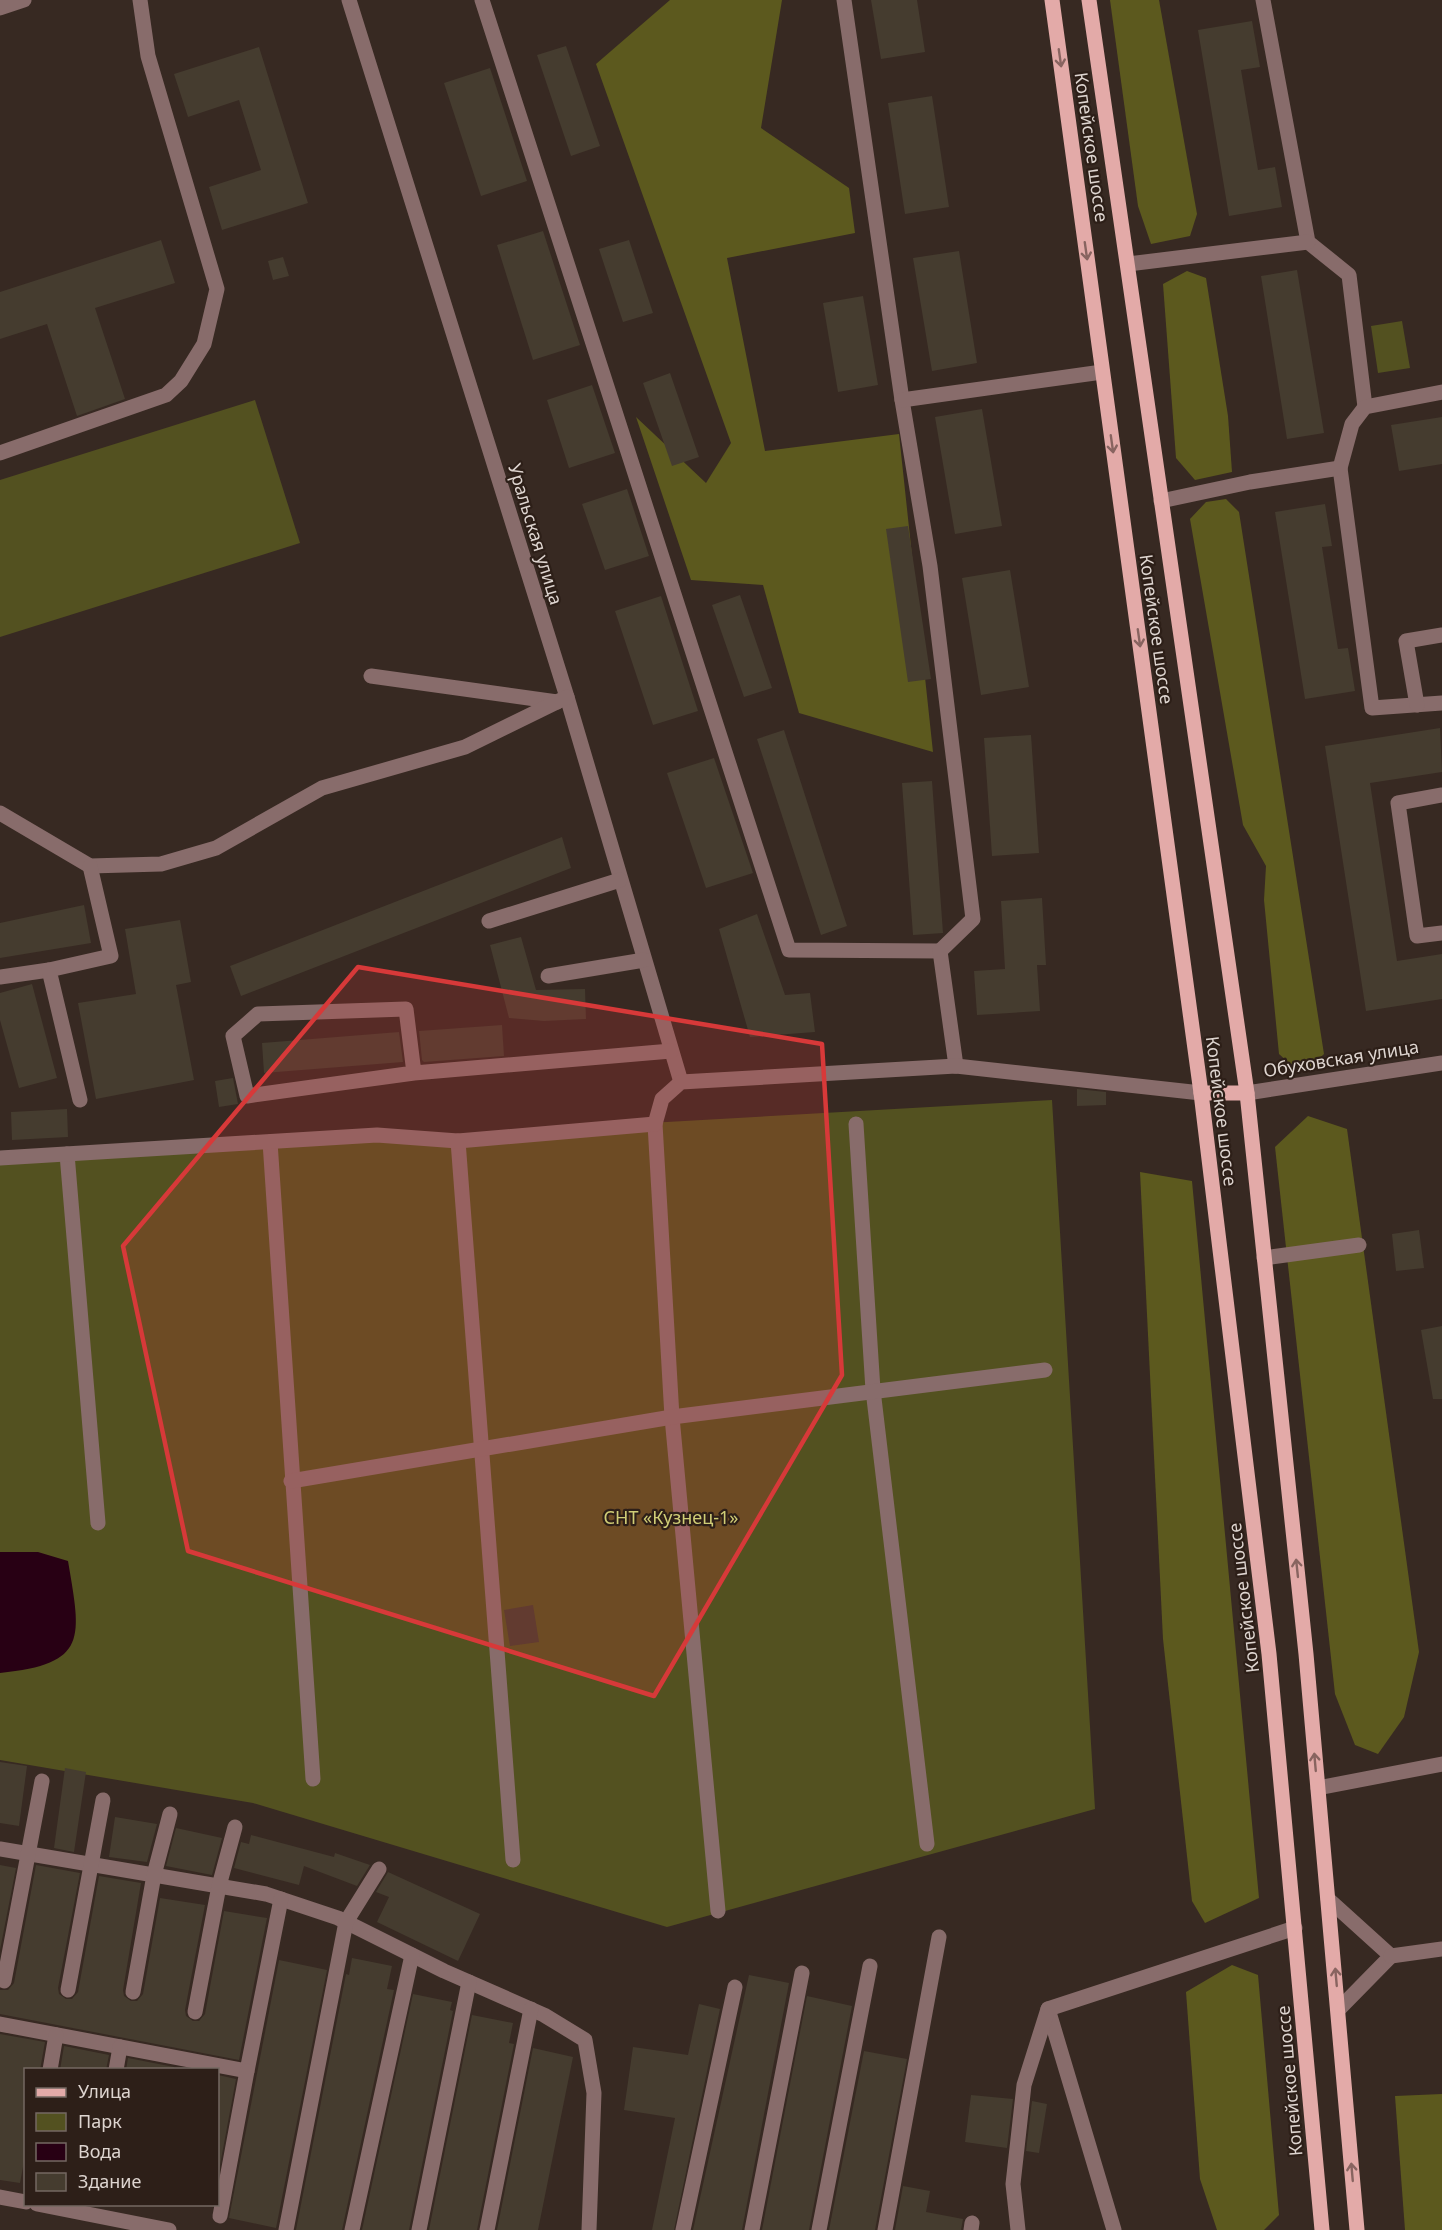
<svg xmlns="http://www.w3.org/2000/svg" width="1442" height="2230" font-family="'Noto Sans',sans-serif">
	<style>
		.green { fill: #535120 }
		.forest { fill: #5c591e }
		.water { fill: #280014 }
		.building { fill: #453c2f }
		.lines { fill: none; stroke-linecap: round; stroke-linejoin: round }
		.minor { stroke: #886c6b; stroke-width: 15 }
		.major { stroke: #e3aaa8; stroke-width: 15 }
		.oneway { stroke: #886460 }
		.marked { fill: #d73939; fill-opacity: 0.2; stroke: #d73939; stroke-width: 4.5; stroke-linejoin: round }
		.labels { text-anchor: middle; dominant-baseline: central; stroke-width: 4.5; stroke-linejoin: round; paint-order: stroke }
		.street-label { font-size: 18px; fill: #ded5d0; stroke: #2d1f18 }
		.park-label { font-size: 18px; fill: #d0cd76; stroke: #2d1f18 }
	</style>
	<rect width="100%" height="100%" fill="#372922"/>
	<g class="green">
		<path d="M1402 321 1410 368 1378 373 1371 326Z"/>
		<path d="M255 400 300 543 0 637V480Z"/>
		<path d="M1052 1100 1095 1809 667 1927 253 1803 0 1760V1160Z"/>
	</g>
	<g class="forest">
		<path d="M670 0H782L761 128 849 188 855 233 727 258 765 451 899 434 933 752 799 713 763 585 691 580 636 417 706 483 731 443 596 64Z"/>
		<path d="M1110 0H1159L1197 214 1190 236 1151 244 1138 206Z"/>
		<path d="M1187 271 1206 278 1228 416 1232 472 1195 480 1176 458 1163 284Z"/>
		<path d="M1226 499 1239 512 1324 1054 1310 1067 1290 1064 1279 1054 1264 900 1266 866 1243 825 1190 519 1206 502Z"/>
		<path d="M1308 1116 1347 1129 1419 1652 1404 1717 1378 1754 1355 1745 1335 1694 1275 1147Z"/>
		<path d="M1140 1172 1192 1181 1259 1898 1205 1923 1192 1901 1163 1639Z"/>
		<path d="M1232 1965 1258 1975 1279 2215 1264 2230H1217L1200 2179 1186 1992Z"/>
		<path d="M1442 2094V2230H1405L1395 2096Z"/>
	</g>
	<path class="water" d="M0 1552H38L68 1561C81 1638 89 1664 0 1673Z"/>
	<g class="building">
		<path d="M871 0H917L925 52 881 59Z"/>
		<path d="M1252 21 1260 67 1241 70 1258 170 1275 167 1282 207 1229 216 1198 30Z"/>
		<path d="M566 46 600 146 571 156 537 55Z"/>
		<path d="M259 47 308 203 222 230 209 187 261 170 239 100 188 117 174 74Z"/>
		<path d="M490 68 527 181 481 196 444 83Z"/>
		<path d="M932 96 949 207 905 214 888 103Z"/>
		<path d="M543 231 580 345 533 360 497 245Z"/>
		<path d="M161 240 175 283 95 308 125 399 77 416 47 324 0 339V292Z"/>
		<path d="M629 240 653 313 623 322 599 249Z"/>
		<path d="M959 251 977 363 932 371 913 258Z"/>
		<path d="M283 257 289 276 273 280 268 261Z"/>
		<path d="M1297 270 1324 433 1287 439 1261 276Z"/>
		<path d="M863 296 878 385 838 392 823 303Z"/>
		<path d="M670 373 699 457 672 466 643 383Z"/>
		<path d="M592 385 615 453 569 468 547 400Z"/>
		<path d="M982 409 1002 526 955 534 935 417Z"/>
		<path d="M1442 417V464L1399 471 1391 425Z"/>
		<path d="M627 489 649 556 605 570 582 504Z"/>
		<path d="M1325 504 1332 546 1322 547 1338 649 1348 648 1355 691 1305 699 1275 512Z"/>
		<path d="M908 526 931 679 908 682 886 529Z"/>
		<path d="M1010 570 1029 687 981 695 962 578Z"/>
		<path d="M740 595 772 688 744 697 712 605Z"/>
		<path d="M661 596 698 711 653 725 615 611Z"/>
		<path d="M1440 728 1442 772 1370 783 1397 961 1442 954V999L1366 1011 1325 746Z"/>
		<path d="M784 730 847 926 821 935 757 739Z"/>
		<path d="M1031 735 1039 853 992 856 984 738Z"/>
		<path d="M714 758 753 873 706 888 667 773Z"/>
		<path d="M932 781 943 933 913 935 902 783Z"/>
		<path d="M562 837 571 868 241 996 230 966Z"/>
		<path d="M1042 898 1046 965H1037L1040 1011 977 1015 974 971 1005 969 1001 901Z"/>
		<path d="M84 905 91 943 0 958V923Z"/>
		<path d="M757 914 785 995 810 993 815 1032 750 1037 719 929Z"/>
		<path d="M180 920 191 982 176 985 194 1080 96 1099 78 1003 136 994 125 929Z"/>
		<path d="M521 937 536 990 585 989 586 1019 544 1021 509 1018 490 945Z"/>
		<path d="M32 984 57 1078 19 1088 0 1020V993Z"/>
		<path d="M502 1025 504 1056 424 1062 422 1060 419 1031Z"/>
		<path d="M399 1032 403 1062 264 1073 262 1043Z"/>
		<path d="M233 1078 238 1104 219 1107 215 1081Z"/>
		<path d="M1077 1089 1106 1092V1105L1077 1106Z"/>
		<path d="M67 1109 68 1137 12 1140 11 1112Z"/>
		<path d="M1419 1230 1424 1268 1396 1271 1392 1234Z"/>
		<path d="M1442 1326V1399H1433L1421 1330Z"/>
		<path d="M533 1605 539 1642 510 1646 504 1610Z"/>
		<path d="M0 1762 27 1766 19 1826 0 1823Z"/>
		<path d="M65 1768 86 1772 74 1852 54 1848Z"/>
		<path d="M115 1817 157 1824 147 1862 109 1857Z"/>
		<path d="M176 1828 222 1838 212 1875 166 1866Z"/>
		<path d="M251 1835 334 1857 335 1853 370 1865 357 1886 304 1866 299 1885 234 1868 241 1842 249 1844Z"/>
		<path d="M0 1865 16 1868 0 1950Z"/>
		<path d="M36 1865 80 1873 58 1988 59 1994 66 1999H72L78 1992 99 1876 141 1883 123 1990 124 1996 131 2001H137L143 1994 160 1898 205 1905 185 2010 186 2016 193 2021H199L205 2014 224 1911 267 1918 239 2060 0 2014V1990H8L14 1983Z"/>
		<path d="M388 1872 480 1914 458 1961 377 1922 389 1897 376 1892Z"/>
		<path d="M352 1958 392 1966 387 1989 394 1990 342 2230H296L346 1974 349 1975Z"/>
		<path d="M279 1960 327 1970 276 2228 229 2218Z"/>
		<path d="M749 1975 789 1983 742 2230H693Z"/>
		<path d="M413 1994 452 2002 450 2010 453 2011 409 2230H362Z"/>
		<path d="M807 1996 852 2006 809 2230H762Z"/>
		<path d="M699 2004 720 2009 674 2230H652L675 2118 624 2110 633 2047 688 2055Z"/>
		<path d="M472 2015 513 2023 509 2043 514 2044 477 2230H429Z"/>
		<path d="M0 2034 45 2042 40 2070H26V2151L20 2183 0 2180Z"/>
		<path d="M64 2046 109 2055 106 2070H60Z"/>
		<path d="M533 2048 573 2057 538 2230H497Z"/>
		<path d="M864 2051 907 2059 875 2230H829Z"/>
		<path d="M128 2058 174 2067V2070H126Z"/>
		<path d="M218 2075 236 2079 218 2176Z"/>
		<path d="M971 2095 1013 2099 1007 2148 965 2142Z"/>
		<path d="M1032 2101 1047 2104 1039 2153 1026 2151Z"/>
		<path d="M903 2186 930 2191 926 2212 963 2219 961 2230H895Z"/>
	</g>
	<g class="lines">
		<g class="minor">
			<path d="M349 0 567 697 681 1082"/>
			<path d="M482 0 789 950 940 951"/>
			<path d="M844 0 902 400 930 566 973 919 940 951 956 1066"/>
			<path d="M1263 0 1308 242 1349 275 1365 407"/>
			<path d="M0 8 24 0"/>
			<path d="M1128 264 1308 242"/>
			<path d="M902 400 1102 372"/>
			<path d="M0 453 166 395 181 381 204 344 217 289 148 56 140 0"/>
			<path d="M1340 468 1372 708 1442 703"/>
			<path d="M1161 501 1250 482 1340 468 1352 424 1365 407 1442 392"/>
			<path d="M371 676 557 702"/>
			<path d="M1417 705 1406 641 1442 635"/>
			<path d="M1442 795 1398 803 1417 936 1442 933"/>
			<path d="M0 813 90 866 161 864 216 848 322 788 465 747 567 697"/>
			<path d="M489 921 620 880"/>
			<path d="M548 976 644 960"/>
			<path d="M0 977 49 970"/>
			<path d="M414 1073 247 1096 233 1036 258 1014 406 1009 414 1073 671 1051"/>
			<path d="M1247 1093 1442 1063"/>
			<path d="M80 1100 49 970 111 956 90 866"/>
			<path d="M655 1124 672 1417 718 1911"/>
			<path d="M856 1124 873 1390 927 1844"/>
			<path d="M458 1141 513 1860"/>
			<path d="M270 1142 313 1779"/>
			<path d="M67 1154 98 1523"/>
			<path d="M0 1158 377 1135 458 1141 655 1124 662 1099 681 1082 956 1066 1201 1093"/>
			<path d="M1264 1258 1359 1245"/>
			<path d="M291 1481 672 1417 1045 1370"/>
			<path d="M1318 1788 1442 1764"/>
			<path d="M0 1849 266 1894 338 1918 444 1971 544 2015 585 2040 594 2093 589 2230"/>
			<path d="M1328 1899 1391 1956 1339 2009"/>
			<path d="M1391 1956 1442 1949"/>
			<path d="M4 1981 42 1781"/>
			<path d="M68 1990 103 1800"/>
			<path d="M133 1992 154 1875 170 1814"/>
			<path d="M1048 2009 1114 2230"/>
			<path d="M195 2012 219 1886 235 1827"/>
			<path d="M0 2024 247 2071 281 1899"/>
			<path d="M50 2070 56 2035"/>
			<path d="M116 2070 120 2047"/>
			<path d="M0 2197 26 2202"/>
			<path d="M37 2204 169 2230"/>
			<path d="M220 2216 247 2071"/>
			<path d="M286 2230 346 1922 379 1869"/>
			<path d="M352 2230 412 1955"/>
			<path d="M419 2230 469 1982"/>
			<path d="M487 2230 531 2009"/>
			<path d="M683 2230 735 1987"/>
			<path d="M752 2230 802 1973"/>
			<path d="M819 2230 870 1966"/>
			<path d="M885 2230 939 1937"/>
			<path d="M971 2230 972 2223"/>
			<path d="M1018 2230 1013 2184 1024 2085 1048 2009 1295 1928"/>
		</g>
		<g class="major">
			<path d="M1052 0 1201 1093 1269 1654 1322 2230"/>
			<path d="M1089 0 1247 1093 1306 1654 1357 2230"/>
			<path d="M1201 1093H1247"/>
		</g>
	</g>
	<defs><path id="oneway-shaft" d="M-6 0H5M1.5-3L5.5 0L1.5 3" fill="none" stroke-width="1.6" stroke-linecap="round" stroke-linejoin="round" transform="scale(1.5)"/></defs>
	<g class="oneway">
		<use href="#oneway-shaft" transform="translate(1060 58) rotate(82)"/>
		<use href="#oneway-shaft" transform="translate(1086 251) rotate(82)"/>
		<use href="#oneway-shaft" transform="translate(1112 444) rotate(82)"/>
		<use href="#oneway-shaft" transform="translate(1139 638) rotate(82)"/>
		<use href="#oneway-shaft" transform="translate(1297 1568) rotate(-96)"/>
		<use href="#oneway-shaft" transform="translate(1315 1762) rotate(-95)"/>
		<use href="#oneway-shaft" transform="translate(1336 1977) rotate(-95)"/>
		<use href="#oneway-shaft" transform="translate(1352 2172) rotate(-95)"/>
	</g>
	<path class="marked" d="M358 967 822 1044 842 1375 654 1696 188 1551 123 1246Z"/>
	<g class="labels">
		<g class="street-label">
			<text transform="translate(1092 147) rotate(82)">Копейское шоссе</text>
			<text transform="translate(536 534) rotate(73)">Уральская улица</text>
			<text transform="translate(1157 629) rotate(82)">Копейское шоссе</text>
			<text transform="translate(1341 1058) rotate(-9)">Обуховская улица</text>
			<text transform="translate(1222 1111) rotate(83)">Копейское шоссе</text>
			<text transform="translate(1243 1598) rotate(-97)">Копейское шоссе</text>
			<text transform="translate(1289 2081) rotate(-95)">Копейское шоссе</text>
		</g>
		<g class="park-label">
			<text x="671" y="1517">СНТ «Кузнец-1»</text>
		</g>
	</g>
	<rect x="24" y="2068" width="195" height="138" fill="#2d1f18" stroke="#746862" stroke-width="1.5"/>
	<rect x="36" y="2088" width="30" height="9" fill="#e3aaa8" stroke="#746862" stroke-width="1.5"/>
	<text x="78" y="2098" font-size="18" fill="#ded5d0">Улица</text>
	<rect x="36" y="2113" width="30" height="18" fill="#535120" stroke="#746862" stroke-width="1.5"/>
	<text x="78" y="2128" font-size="18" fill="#ded5d0">Парк</text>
	<rect x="36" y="2143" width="30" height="18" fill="#280014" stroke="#746862" stroke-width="1.5"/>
	<text x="78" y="2158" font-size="18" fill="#ded5d0">Вода</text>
	<rect x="36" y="2173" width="30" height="18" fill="#453c2f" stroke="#746862" stroke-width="1.5"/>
	<text x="78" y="2188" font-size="18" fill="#ded5d0">Здание</text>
</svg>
